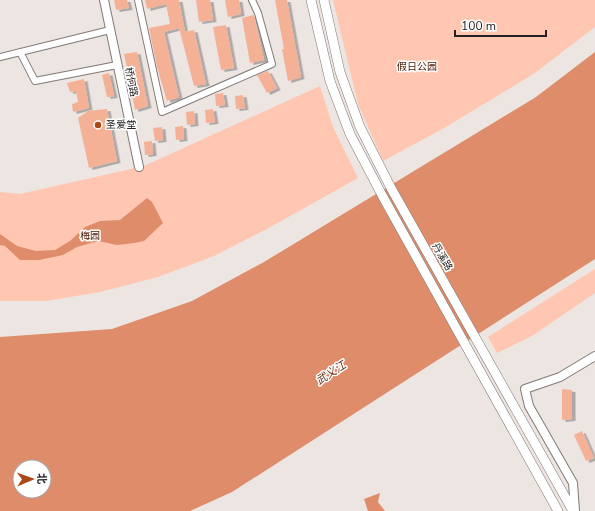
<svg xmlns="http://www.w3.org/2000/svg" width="595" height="511" font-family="'Nunito Sans','Noto Sans SC',sans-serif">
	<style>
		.green { fill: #ffc7b1 }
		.water { fill: #de8c6a; fill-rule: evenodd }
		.building { fill: #f5b195; filter: url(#shadow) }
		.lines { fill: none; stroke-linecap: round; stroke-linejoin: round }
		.minor-casing { stroke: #807976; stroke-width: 8 }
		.tertiary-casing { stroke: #807976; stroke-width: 10 }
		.secondary-casing { stroke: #807976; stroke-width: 10 }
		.minor { stroke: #fff; stroke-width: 6 }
		.tertiary { stroke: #fff; stroke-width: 8 }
		.secondary { stroke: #fff; stroke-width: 9 }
		.poi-dot { fill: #ac4816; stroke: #fff; stroke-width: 1.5 }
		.labels { text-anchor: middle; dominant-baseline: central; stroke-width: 3; stroke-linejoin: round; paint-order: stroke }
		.park-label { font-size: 10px; fill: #4a1700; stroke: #fff }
		.street-label { font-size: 10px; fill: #252221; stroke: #fff }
		.poi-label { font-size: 10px; fill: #252221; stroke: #fff; text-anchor: start }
		.water-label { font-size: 11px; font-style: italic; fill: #642f17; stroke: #fff }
	</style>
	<defs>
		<filter id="shadow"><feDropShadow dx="3.5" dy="2" stdDeviation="0" flood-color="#0004"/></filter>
	</defs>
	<rect width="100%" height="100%" fill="#ede5e2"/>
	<g class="green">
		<path d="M333 0H595V27L535 73 446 127 383 161 358 104Z"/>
		<path d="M320 86 333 127 358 178 265 230 214 256 158 277 100 292 46 301H0V192L20 194 144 166Z"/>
		<path d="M595 269V293L532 336 497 353 488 337Z"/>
	</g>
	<g class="water">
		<path d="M595 52V259L232 492 190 511H0V337L112 329 192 301 264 262 536 97ZM20 467H44V491H20Z"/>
		<path d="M147 198 152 202 163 223 144 241 134 243 117 245 98 241 77 247 63 255 39 260H20L5 246 0 245V234L17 246 36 251 55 250 70 241 85 227 100 221 120 220Z"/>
		<path d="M380 493 378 502 385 511H368L364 499Z"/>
	</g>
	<g class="building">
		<path d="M114 0H127L129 8 116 10Z"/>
		<path d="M145 0H179L185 32 194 30 206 84 194 86 179 28 164 32 179 97 167 101 157 67 149 28 170 24 166 4 147 9Z"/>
		<path d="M196 0H210L213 20 199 22Z"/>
		<path d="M225 0H239L241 14 228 17Z"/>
		<path d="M275 0H287L301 77 288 81 282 49H284Z"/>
		<path d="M254 15 264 60 250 63 242 18Z"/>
		<path d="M226 25 234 68 221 70 213 27Z"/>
		<path d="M137 52 148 106 135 110 124 54Z"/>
		<path d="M268 71 277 88 267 93 257 75Z"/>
		<path d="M109 73 114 96 107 97 102 75Z"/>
		<path d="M84 79 89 108 73 112 72 104 78 102 76 91 70 92 67 83Z"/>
		<path d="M223 93 225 105 216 106 215 94Z"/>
		<path d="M243 95 245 108 236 109 235 96Z"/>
		<path d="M107 109 117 161 89 168 78 118 88 111Z"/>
		<path d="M213 109 215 122 206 123 205 110Z"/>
		<path d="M194 111 195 124 187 125 186 112Z"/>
		<path d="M183 126 184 139 176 140 175 127Z"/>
		<path d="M162 127 163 140 155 141 153 128Z"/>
		<path d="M152 141 153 154 145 155 144 142Z"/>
		<path d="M562 389 572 390V419L562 420Z"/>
		<path d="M582 431 594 458 586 461 574 435Z"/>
	</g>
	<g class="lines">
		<defs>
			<g id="minor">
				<path d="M138 0 162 112 272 64 258 13 252 0"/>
				<path d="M20 52 35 81 117 65"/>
				<path d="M0 57 110 30"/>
			</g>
			<g id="tertiary">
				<path d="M104 0 139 167"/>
				<path d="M575 511 573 483 529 406 525 389 560 377 595 356"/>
			</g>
			<g id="secondary">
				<path d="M311 0 330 81 350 134 383 197 558 511"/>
				<path d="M324 0 340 72 360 127 391 188 573 511"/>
			</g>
		</defs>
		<use href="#minor" class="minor-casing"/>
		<use href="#tertiary" class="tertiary-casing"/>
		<use href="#secondary" class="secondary-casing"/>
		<use href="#minor" class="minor"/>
		<use href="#tertiary" class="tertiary"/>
		<use href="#secondary" class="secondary"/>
	</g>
	<circle class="poi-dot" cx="98" cy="125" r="4"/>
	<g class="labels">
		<g class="park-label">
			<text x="417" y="67">假日公园</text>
			<text x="90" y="236">梅园</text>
		</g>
		<g class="street-label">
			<text transform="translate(131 82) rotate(78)">桥何路</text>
			<text transform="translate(442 257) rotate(60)">丹溪路</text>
		</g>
		<g class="poi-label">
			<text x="106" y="125">圣爱堂</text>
		</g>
		<g class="water-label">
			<text transform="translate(331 373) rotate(-33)">武义江</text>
		</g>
	</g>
	<g transform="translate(32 479) rotate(88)"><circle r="19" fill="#ffffff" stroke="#a8a7a6"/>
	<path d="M0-3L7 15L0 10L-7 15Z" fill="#ac4816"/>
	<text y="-6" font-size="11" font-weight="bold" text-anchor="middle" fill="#252221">北</text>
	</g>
	<path d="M455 30v6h91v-6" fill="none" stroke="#252221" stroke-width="2"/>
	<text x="461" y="30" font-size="12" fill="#252221" stroke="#ffffff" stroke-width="3" paint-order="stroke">100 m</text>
</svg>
